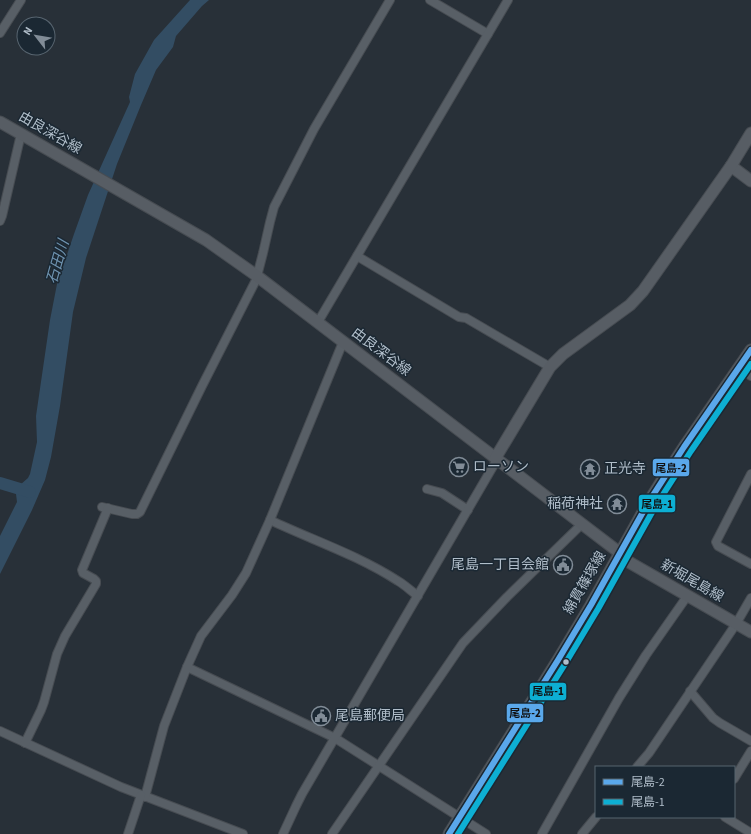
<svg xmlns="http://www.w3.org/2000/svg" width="751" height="834" font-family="'Source Sans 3','Noto Sans JP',sans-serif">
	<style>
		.water { fill: #334d63 }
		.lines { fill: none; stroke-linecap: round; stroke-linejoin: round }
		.river { stroke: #334d63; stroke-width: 12 }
		.street-casing { stroke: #474c52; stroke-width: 10 }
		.secondary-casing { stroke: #474c52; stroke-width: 13 }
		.street { stroke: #585f66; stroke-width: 8 }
		.secondary { stroke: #575d64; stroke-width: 11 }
		.bus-1-casing { stroke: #1b2833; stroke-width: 9 }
		.bus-2-casing { stroke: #1b2833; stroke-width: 9 }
		.bus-1 { stroke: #5aa8eb; stroke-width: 6 }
		.bus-2 { stroke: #0dafd3; stroke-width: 6 }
		.bus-dot { fill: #b1beca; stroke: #1b2833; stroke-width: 1.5 }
		.labels { text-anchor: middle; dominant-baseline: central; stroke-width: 3; stroke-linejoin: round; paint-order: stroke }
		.street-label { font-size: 14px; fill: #b1beca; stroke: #1b2833 }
		.poi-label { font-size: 14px; fill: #b1beca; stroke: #1b2833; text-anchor: start }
		.water-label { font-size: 15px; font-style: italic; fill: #6f93b0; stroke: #1b2833 }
		.line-badge { stroke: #1b2833; stroke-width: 1.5 }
		.pale-badge-label { font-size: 11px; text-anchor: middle; font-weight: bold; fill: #111 }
	</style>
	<rect width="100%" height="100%" fill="#283038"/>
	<path class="water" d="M190 0H209L202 6 176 36 173 47 156 70 141 105 117 164 86 258 73 312 60 406 51 457 45 480 32 510 0 574V536L17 502 16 494 20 485 28 478 30 474 37 442 36 416 50 320 57 284 74 234 88 195 130 102 129 97 135 74 154 40Z"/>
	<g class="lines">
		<path class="river" d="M0 483 30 492"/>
		<defs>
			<g id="street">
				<path d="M430 0 488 34"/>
				<path d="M0 33 21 0"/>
				<path d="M0 221 2 216 21 134"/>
				<path d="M357 256 459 317 466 318 550 367"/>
				<path d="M318 322 508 0"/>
				<path d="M739 367 751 376"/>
				<path d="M751 474 716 542 718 546 751 564"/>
				<path d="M427 489 442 493 468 510"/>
				<path d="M102 507 132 514H137L140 512 202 386 256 280 263 253 270 222 274 207 314 129 390 0"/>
				<path d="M270 520C312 540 358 555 398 581 405 585 411 591 418 596"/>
				<path d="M187 667 335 738 486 834"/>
				<path d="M690 691 713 718 720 723 751 741"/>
				<path d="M0 731 121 787 243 834"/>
				<path d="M25 743 41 710 44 702 57 654 65 636 96 584V581L94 579 83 573 82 570 108 508"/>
				<path d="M637 767 649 753 736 624 751 598"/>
				<path d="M734 779 751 751"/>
				<path d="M145 797 164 726 187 667 201 636 232 595 246 573 270 520 343 342"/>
				<path d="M725 817 751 833"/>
				<path d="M128 834 141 795"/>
				<path d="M283 834 296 806 302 794 495 463 496 457"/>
				<path d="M332 834 463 643 507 597 582 524"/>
				<path d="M542 834 619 698 646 655 688 595"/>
				<path d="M582 834 596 817"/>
			</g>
			<g id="secondary">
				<path d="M0 122 206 240 257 276 620 553 627 561 751 632"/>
				<path d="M731 166 751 181"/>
				<path d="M496 457 550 367 563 354 630 305 643 291 731 166 751 133"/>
				<path d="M449 834 558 660 591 605 648 503 663 479 684 447 751 350"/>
			</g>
		</defs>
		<use href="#street" class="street-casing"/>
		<use href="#secondary" class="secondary-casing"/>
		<use href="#street" class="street"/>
		<use href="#secondary" class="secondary"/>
		<defs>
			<path id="bus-1" d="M449 834 558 660 591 605 648 503 684 447 751 350"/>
			<path id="bus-2" d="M458 834 565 664 598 609 655 507 691 451 751 364"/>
		</defs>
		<use href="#bus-1" class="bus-1-casing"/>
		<use href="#bus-2" class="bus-2-casing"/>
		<use href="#bus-1" class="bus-1"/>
		<use href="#bus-2" class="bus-2"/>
	</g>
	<defs>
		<symbol id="supermarket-ring" viewBox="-11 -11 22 22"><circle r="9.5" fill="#1b2833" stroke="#818c97" stroke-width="1.5"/><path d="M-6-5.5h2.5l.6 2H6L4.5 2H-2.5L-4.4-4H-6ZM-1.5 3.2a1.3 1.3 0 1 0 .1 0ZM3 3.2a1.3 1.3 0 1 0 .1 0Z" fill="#818c97"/></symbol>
		<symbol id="temple-ring" viewBox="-11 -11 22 22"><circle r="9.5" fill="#1b2833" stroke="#818c97" stroke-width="1.5"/><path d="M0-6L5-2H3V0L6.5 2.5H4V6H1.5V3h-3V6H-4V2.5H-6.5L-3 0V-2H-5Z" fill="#818c97"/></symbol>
		<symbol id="civic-ring" viewBox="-11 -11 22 22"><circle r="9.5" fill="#1b2833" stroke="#818c97" stroke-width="1.5"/><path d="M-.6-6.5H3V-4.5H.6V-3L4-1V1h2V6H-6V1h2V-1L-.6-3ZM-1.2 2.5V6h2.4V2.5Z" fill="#818c97"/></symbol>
	</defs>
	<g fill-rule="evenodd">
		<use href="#supermarket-ring" x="448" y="456" width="22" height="22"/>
		<use href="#temple-ring" x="579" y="458" width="22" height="22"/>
		<use href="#temple-ring" x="606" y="493" width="22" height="22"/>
		<use href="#civic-ring" x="552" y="554" width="22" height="22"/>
		<use href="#civic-ring" x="310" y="705" width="22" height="22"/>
	</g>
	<circle class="bus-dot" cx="566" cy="662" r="3.5"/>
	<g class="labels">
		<g class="street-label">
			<text transform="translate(50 133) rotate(30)">由良深谷線</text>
			<text transform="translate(381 352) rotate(37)">由良深谷線</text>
			<text transform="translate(692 581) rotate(30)">新堀尾島線</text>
			<text transform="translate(585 583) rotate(-60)">綿貫篠塚線</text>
		</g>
		<g class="poi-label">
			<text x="473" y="467">ローソン</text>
			<text x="604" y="469">正光寺</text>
			<text x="603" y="504" text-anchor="end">稲荷神社</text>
			<text x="549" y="565" text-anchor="end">尾島一丁目会館</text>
			<text x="335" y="716">尾島郵便局</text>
		</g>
		<g class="water-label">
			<text transform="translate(58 262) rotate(-74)">石田川</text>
		</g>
	</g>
	<g class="line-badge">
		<rect x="652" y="458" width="38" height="19" rx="4" fill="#5aa8eb"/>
		<rect x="638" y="494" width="38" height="19" rx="4" fill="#0dafd3"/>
		<rect x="529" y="682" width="38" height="19" rx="4" fill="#0dafd3"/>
		<rect x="506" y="703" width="38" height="20" rx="4" fill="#5aa8eb"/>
	</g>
	<g class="pale-badge-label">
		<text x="671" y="472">尾島-2</text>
		<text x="657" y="508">尾島-1</text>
		<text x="548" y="695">尾島-1</text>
		<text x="525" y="717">尾島-2</text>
	</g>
	<rect x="595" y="766" width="140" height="52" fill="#1b2833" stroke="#57646f"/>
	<rect x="603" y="779" width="20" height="6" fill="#5aa8eb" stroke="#57646f"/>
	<text x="631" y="786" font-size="12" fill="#b1beca">尾島-2</text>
	<rect x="603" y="799" width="20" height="6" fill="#0dafd3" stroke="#57646f"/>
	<text x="631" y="806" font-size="12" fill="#b1beca">尾島-1</text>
	<g transform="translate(36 36) rotate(301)"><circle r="19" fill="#1b2833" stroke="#57646f"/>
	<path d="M0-3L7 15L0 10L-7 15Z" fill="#818c97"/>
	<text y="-6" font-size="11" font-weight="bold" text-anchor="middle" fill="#b1beca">N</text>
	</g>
</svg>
